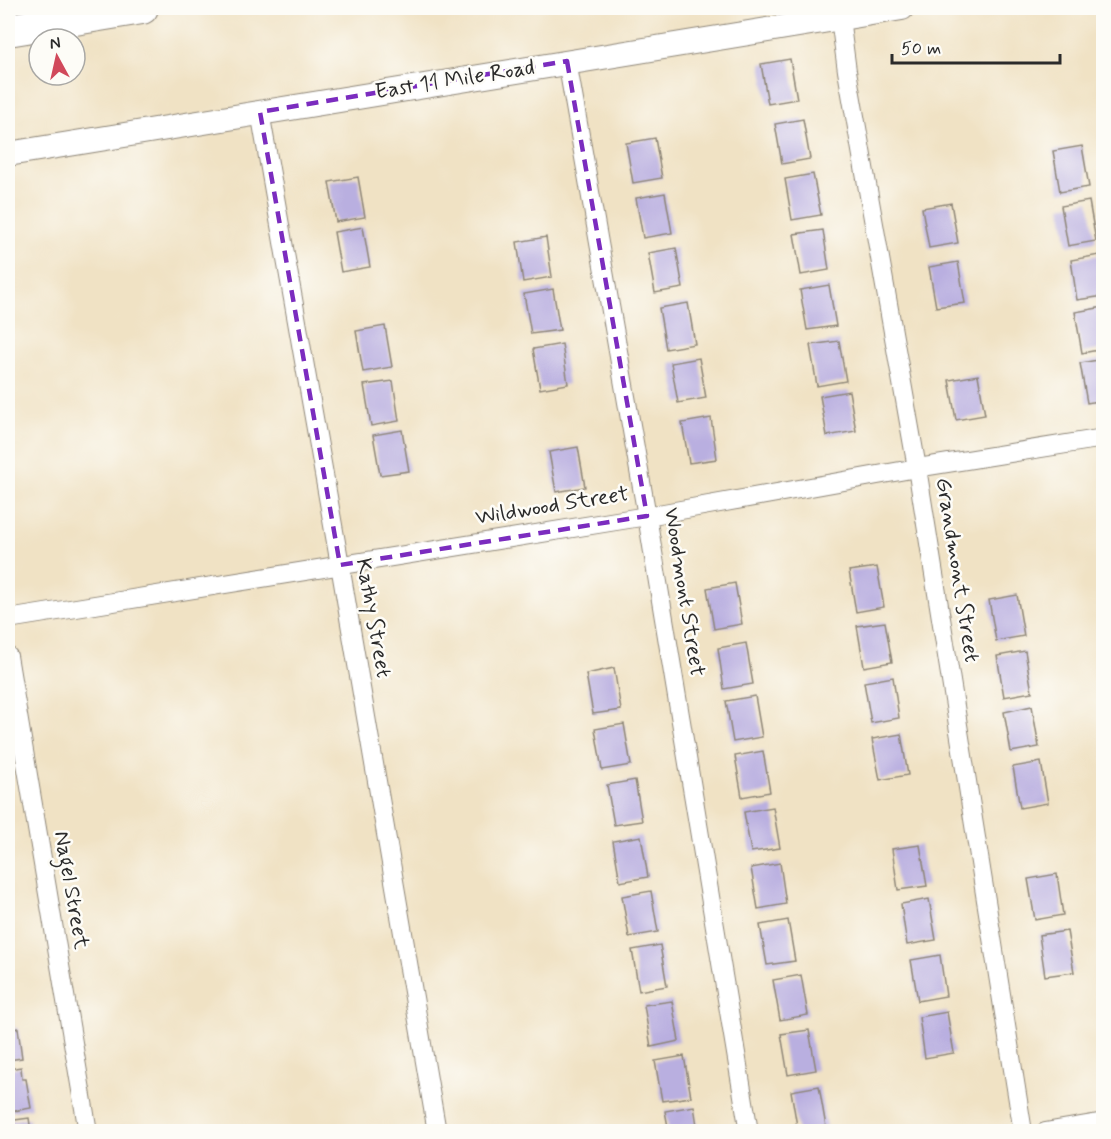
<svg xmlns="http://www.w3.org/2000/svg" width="1111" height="1139" font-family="Mynerve,sans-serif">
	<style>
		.building { fill: #b9afe0 }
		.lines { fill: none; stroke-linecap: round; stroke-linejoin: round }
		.street-casing { stroke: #8e8678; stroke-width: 20 }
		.secondary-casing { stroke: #8e8678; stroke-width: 26 }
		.highway-casing { stroke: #8e8678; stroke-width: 34 }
		.street { stroke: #fff; stroke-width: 18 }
		.secondary { stroke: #fff; stroke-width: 24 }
		.highway { stroke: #fff; stroke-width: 32 }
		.marked { fill: none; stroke: #7b2cbf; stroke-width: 4.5; stroke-dasharray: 12 8; stroke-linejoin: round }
		.labels { text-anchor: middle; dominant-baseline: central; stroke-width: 5; stroke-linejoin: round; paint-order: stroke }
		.street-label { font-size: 22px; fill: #2b2b2b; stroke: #fdfcf7 }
	</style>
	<rect width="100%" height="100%" fill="#fdfcf7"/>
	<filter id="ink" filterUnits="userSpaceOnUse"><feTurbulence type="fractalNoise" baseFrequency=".0167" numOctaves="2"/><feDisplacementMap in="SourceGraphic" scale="12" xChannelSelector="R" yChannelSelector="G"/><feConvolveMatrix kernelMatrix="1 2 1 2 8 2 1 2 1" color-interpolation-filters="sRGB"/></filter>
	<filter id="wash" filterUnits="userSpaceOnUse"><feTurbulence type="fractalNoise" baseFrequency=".008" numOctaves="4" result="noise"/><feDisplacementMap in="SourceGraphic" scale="24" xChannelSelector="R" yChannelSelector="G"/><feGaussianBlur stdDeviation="1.35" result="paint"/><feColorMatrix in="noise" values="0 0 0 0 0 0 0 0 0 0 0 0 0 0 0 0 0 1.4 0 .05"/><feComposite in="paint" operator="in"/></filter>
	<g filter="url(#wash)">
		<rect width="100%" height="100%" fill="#f0e2c4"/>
		<g id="blocks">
			<g class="building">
				<path d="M790 59 797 99 768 104 761 64Z"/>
				<path d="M803 119 810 159 782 164 775 124Z"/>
				<path d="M655 138 662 178 633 183 626 143Z"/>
				<path d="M1082 146 1089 187 1060 192 1053 151Z"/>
				<path d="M813 174 821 215 792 220 785 179Z"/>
				<path d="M358 177 365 217 336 222 329 182Z"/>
				<path d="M665 193 672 233 643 238 636 198Z"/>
				<path d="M1089 201 1096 241 1068 246 1061 206Z"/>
				<path d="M951 203 958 243 929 248 922 208Z"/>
				<path d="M363 227 370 267 341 272 334 232Z"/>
				<path d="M823 230 829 270 801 275 794 234Z"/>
				<path d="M546 237 552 277 523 282 517 242Z"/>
				<path d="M676 248 683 288 655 293 648 253Z"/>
				<path d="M1099 255 1104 279V296L1077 300 1071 260Z"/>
				<path d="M958 262 965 303 936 307 929 267Z"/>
				<path d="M829 285 836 326 807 330 800 290Z"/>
				<path d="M553 289 560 330 531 334 524 294Z"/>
				<path d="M688 303 695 344 666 349 659 308Z"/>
				<path d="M1104 307V349L1082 353 1075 312Z"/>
				<path d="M385 326 392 367 363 372 356 331Z"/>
				<path d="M839 341 846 381 817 386 810 345Z"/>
				<path d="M562 344 568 384 540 389 533 349Z"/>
				<path d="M699 358 706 398 678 403 671 363Z"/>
				<path d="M1104 359V400L1087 403 1080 363Z"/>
				<path d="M978 375 985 415 956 420 949 380Z"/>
				<path d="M393 381 399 421 371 426 364 385Z"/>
				<path d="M849 391 856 431 827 436 820 396Z"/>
				<path d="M711 418 717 459 689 463 682 423Z"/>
				<path d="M402 430 409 471 380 475 373 435Z"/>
				<path d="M578 447 585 487 556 492 549 452Z"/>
				<path d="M877 567 884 607 856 612 849 571Z"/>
				<path d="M735 583 742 624 714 629 707 588Z"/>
				<path d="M1017 595 1024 636 996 641 989 600Z"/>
				<path d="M885 622 892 662 864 667 857 626Z"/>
				<path d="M746 643 753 684 724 689 718 648Z"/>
				<path d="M1025 651 1032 692 1004 697 997 656Z"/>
				<path d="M614 668 621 710 593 714 586 674Z"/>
				<path d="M893 677 899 718 871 723 864 682Z"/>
				<path d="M755 696 762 737 733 742 726 701Z"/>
				<path d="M1032 706 1039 747 1011 752 1004 712Z"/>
				<path d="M624 724 631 765 602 770 595 729Z"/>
				<path d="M901 734 908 775 880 780 872 739Z"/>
				<path d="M763 751 770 792 742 797 735 756Z"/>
				<path d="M1041 762 1048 803 1020 808 1013 767Z"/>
				<path d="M635 780 642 821 614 825 607 785Z"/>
				<path d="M773 807 780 848 751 852 744 812Z"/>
				<path d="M641 836 648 877 620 882 613 841Z"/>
				<path d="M920 845 927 886 898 890 892 849Z"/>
				<path d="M780 863 786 904 758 909 751 868Z"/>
				<path d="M1057 874 1063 915 1035 920 1028 879Z"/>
				<path d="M651 891 658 932 629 937 622 896Z"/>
				<path d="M929 899 936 940 907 945 901 904Z"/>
				<path d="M788 920 795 961 767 965 760 925Z"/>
				<path d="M1067 931 1074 972 1045 976 1039 935Z"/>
				<path d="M660 945 667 986 639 991 632 950Z"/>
				<path d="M940 955 946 996 918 1001 911 960Z"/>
				<path d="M801 975 808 1015 780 1020 773 980Z"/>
				<path d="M672 1001 679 1041 651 1047 644 1005Z"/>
				<path d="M947 1012 954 1053 925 1058 919 1017Z"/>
				<path d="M12 1017 14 1029 18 1028 22 1058 8 1060V1018Z"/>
				<path d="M809 1030 816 1070 788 1075 781 1034Z"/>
				<path d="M684 1056 691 1097 662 1101 655 1061Z"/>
				<path d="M21 1067 22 1079H26L31 1108 8 1112V1069Z"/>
				<path d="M819 1086 826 1127 798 1132 791 1091Z"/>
				<path d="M694 1106 698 1132H669L665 1111Z"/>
				<path d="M29 1118 31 1132H9L8 1121Z"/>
			</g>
		</g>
	</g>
	<g filter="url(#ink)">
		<use href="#blocks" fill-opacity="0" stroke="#8e8678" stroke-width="1.5"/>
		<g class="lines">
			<defs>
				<g id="street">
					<path d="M840 18 847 71 917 468 1023 1132"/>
					<path d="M567 61 647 516 749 1132"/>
					<path d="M260 112 340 565 437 1132"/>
					<path d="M8 619 647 516 917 468 1104 438"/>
					<path d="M8 656 88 1132"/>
					<path d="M1045 1132 1104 1122"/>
				</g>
				<path id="secondary" d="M8 154 902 8"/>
				<path id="highway" d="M8 30 142 8"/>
			</defs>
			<use href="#street" class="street-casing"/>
			<use href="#secondary" class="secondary-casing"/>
			<use href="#highway" class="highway-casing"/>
			<use href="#street" class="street"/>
			<use href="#secondary" class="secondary"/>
			<use href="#highway" class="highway"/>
		</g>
	</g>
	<path class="marked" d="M567 61 647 516 340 565 260 112Z"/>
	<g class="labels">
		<g class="street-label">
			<text transform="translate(455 80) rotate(-9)">East 11 Mile Road</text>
			<text transform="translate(552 506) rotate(-9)">Wildwood Street</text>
			<text transform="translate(957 570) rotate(81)">Grandmont Street</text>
			<text transform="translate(684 592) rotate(81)">Woodmont Street</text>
			<text transform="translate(373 618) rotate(80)">Kathy Street</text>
			<text transform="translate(71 890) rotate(80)">Nagel Street</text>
		</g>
	</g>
	<rect width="1111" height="1139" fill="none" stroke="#fdfcf7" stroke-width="30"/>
	<g transform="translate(57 57) rotate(352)"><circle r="28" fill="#fdfcf7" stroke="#a9a8a5" stroke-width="1.5"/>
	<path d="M0-4.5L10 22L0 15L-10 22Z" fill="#d1495b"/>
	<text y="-9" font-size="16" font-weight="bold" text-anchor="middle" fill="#2b2b2b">N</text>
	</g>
	<path d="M892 54v9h168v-9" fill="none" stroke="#2b2b2b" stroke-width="3"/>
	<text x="901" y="54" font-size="18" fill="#2b2b2b" stroke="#fdfcf7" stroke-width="4.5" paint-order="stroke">50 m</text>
</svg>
